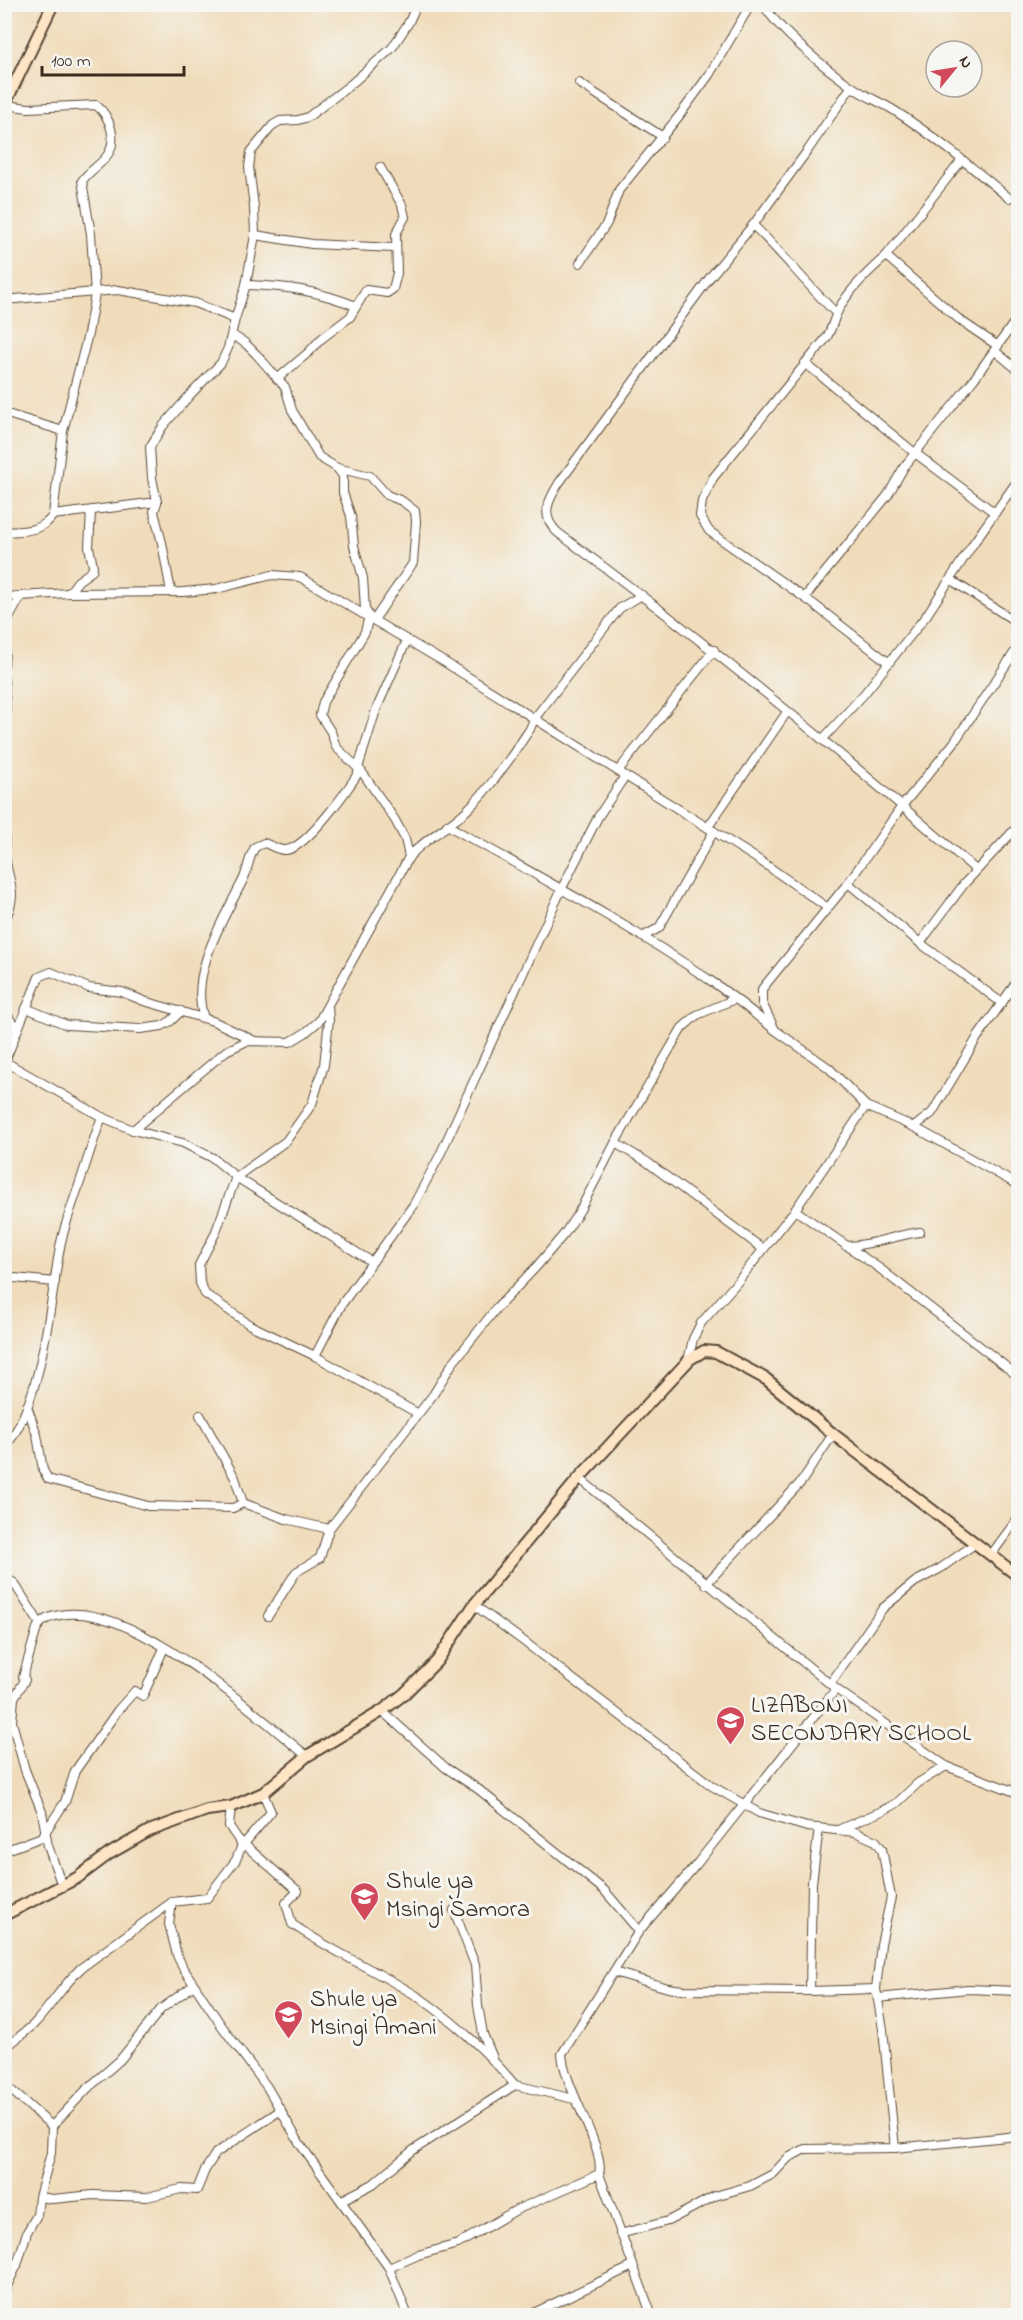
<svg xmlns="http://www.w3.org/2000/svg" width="1023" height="2320" font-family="'Indie Flower',sans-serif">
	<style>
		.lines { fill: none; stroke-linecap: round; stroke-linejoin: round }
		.street-casing { stroke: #564535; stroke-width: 10 }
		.secondary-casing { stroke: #564535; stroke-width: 14 }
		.street { stroke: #fff; stroke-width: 8 }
		.secondary { stroke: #fde5c5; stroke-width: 10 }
		.labels { text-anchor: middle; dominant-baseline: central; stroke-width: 6; stroke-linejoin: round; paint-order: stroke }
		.poi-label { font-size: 24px; fill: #3b2a1e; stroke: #f6f6f2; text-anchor: start }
	</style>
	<rect width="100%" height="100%" fill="#f6f6f2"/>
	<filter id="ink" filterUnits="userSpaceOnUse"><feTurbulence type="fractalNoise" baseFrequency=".0167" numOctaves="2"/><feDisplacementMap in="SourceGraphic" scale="12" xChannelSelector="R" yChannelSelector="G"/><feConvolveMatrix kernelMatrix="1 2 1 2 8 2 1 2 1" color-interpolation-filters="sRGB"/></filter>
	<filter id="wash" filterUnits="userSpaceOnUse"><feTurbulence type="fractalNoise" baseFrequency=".008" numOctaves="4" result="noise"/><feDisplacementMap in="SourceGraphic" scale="24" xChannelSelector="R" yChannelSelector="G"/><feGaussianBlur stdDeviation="1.35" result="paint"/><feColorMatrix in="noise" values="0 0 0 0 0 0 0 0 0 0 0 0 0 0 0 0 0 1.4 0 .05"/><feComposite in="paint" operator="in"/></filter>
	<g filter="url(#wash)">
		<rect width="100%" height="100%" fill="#f0dcba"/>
	</g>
	<g filter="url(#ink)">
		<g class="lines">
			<defs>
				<g id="street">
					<path d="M763 4C779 31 825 68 851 86 864 96 881 102 895 111 933 135 974 169 1009 198"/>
					<path d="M579 83 663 137"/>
					<path d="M851 87 808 150 753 225 711 276 559 483C548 501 540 515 557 532 702 639 841 752 976 870"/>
					<path d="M753 225C782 253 807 285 836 313"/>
					<path d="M255 235 312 244 394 248"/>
					<path d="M886 256 961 321 998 346"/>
					<path d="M580 263 607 223 619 190 679 116 709 75 751 4"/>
					<path d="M246 285C287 286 318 291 356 306"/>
					<path d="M4 300 118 290 195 303 235 319"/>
					<path d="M232 335 245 343 257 355 285 387 292 410 319 457 337 468 370 476 387 495 402 501 415 511 416 522 413 563 374 620"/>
					<path d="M995 351 1018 370"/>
					<path d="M805 363 915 453 995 513"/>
					<path d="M277 379 309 352 321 339 350 317 366 290 387 293 393 289 397 273 396 234 405 217 402 205 380 167"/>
					<path d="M4 413 63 431"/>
					<path d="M337 468 343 476V493L351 516 354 546 363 578 365 609 369 616 365 632 323 702 320 715 331 732 336 747 362 772 395 820 405 839 409 857"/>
					<path d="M53 515 157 502"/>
					<path d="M4 532C22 531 43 532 53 515L63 431 88 334 95 294 91 234 82 181C89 171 99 166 106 157 119 141 110 116 96 105L28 108 6 105"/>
					<path d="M951 580 1018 623"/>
					<path d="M171 592 162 543 154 512 157 502 152 478 150 447 163 426 190 395 221 363 228 348 235 319 246 285 255 235 254 207 249 167 251 152 273 125 280 121 298 120 308 117 350 85 392 48 409 22 417 4"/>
					<path d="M69 593 78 581 92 571 93 566 89 547 91 511"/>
					<path d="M4 597 69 593 183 592 216 589 272 575 300 577 446 663 759 860 828 908"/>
					<path d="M805 597 888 495 904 467 974 379 1018 317"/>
					<path d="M1018 647 953 744 902 806 848 883 762 989V1003L775 1030 829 1068 866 1106 914 1127 1018 1185"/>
					<path d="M889 663 812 603 709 531 700 516 702 501 713 478 827 337C831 330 833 322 836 315 844 295 870 270 886 256L961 161"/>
					<path d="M4 665 7 622 21 596"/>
					<path d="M4 679 6 713 4 718"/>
					<path d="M822 740 864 694 926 616 975 541 1018 480"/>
					<path d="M358 768 376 710 407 640"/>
					<path d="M618 771 714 650"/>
					<path d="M4 817C7 830 3 842 5 855 9 887 19 890 4 923"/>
					<path d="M447 825C535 875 625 922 708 979 731 994 752 1012 774 1029"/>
					<path d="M708 827 787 712"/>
					<path d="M848 883 920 943 1002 1003"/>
					<path d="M642 937 659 928 714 831"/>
					<path d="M920 943 964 884 1018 826"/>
					<path d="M328 1006 329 1020 324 1065 312 1104 286 1141 236 1177 215 1234 199 1265 200 1283 205 1294 250 1325 315 1356 417 1413"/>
					<path d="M26 1008 67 1025 140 1029 162 1026 171 1021 181 1011"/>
					<path d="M4 1010 17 1030"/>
					<path d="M204 1018C188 973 225 917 244 878 248 868 249 857 255 847L264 843C271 845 279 851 286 850 307 848 349 788 360 770"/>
					<path d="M4 1061 102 1117 133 1130 183 1143 213 1158 236 1177 372 1262"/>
					<path d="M5 1061 39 977 51 972 89 988 122 992 144 1001 213 1021 253 1040"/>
					<path d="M914 1127 932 1113 977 1038 1018 980"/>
					<path d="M133 1130 226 1051 247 1041 290 1042 305 1033 319 1021 409 857C426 837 449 828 467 810 492 786 511 757 530 729L534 719 608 623 620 608 642 595"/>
					<path d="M615 1143 647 1162 763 1249"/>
					<path d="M795 1210 879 1268 1018 1376"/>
					<path d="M846 1246C871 1246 895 1235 920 1232"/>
					<path d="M4 1277 55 1282"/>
					<path d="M315 1356 342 1304 414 1204 439 1157 562 888 598 817 625 776"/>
					<path d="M688 1361 693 1339 701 1323 739 1280 795 1210 866 1106"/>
					<path d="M27 1406 37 1435 43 1470 48 1479 148 1506 233 1508 243 1503 286 1519 329 1529"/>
					<path d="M200 1415 235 1478 243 1503"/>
					<path d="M4 1448C42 1406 50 1302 60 1247 65 1222 75 1198 83 1173 89 1154 95 1135 102 1117"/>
					<path d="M579 1478 836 1689 696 1865 639 1931 562 2054C564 2087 606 2150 599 2174L652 2316"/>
					<path d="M991 1555 1018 1518"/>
					<path d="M4 1577 14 1583 40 1624"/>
					<path d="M706 1584 802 1481 833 1434"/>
					<path d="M474 1605 522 1640 712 1786 759 1813 807 1827 855 1832 876 1841 882 1849 891 1897 881 1944 876 1989 883 2029 895 2148"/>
					<path d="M268 1616 296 1572 320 1558 329 1529 433 1395 452 1364 495 1310 537 1266 565 1233 580 1210 615 1143 682 1028 697 1015 735 999"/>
					<path d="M830 1684 883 1608 915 1582 941 1568 976 1543"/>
					<path d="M836 1689 946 1766 1018 1793"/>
					<path d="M382 1711 446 1768 478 1789 604 1890 639 1931"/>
					<path d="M231 1807 229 1826 242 1845 236 1860 207 1898 172 1902 169 1924 177 1955 183 1968 221 2025 267 2087 300 2144 389 2268 408 2316"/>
					<path d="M840 1829 882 1811 897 1803 918 1783 946 1766"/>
					<path d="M239 1840 298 1891 286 1903 292 1924C332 1952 378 1971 420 1998 455 2022 488 2053 515 2085"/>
					<path d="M244 1844 271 1812 263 1793"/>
					<path d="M4 1851 42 1837 65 1802 75 1771 118 1710 135 1691 143 1696 164 1648"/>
					<path d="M62 1886 48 1846 42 1812 25 1770 12 1722 14 1698 25 1680 23 1677 37 1628C42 1619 50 1617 60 1615 132 1600 253 1713 307 1756"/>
					<path d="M454 1910 475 1965 478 2005 483 2034 493 2058"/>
					<path d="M614 1972 668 1988 683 1990 810 1991 876 1989"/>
					<path d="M810 1991 812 1883 819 1828"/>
					<path d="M878 1998 968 1989 1018 1991"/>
					<path d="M4 2049C14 2040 25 2033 34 2024 51 2006 63 1985 81 1968L172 1902"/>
					<path d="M4 2084 52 2126"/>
					<path d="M39 2197 53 2199 93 2195 147 2197 181 2189 197 2190 205 2170 216 2153 281 2110"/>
					<path d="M342 2200 373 2184 412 2151 515 2085 574 2099"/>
					<path d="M620 2234 668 2221 715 2196 750 2186 773 2174 788 2158 805 2149 895 2148 1018 2136"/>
					<path d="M4 2260 17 2265"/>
					<path d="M389 2268 418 2255 458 2244 516 2210 599 2174"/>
					<path d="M4 2296 5 2290 17 2265 27 2232 37 2215 39 2197 51 2153 52 2126 87 2089 120 2060 161 2009 194 1985"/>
					<path d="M4 2297 5 2316"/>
					<path d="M527 2316 633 2266"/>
				</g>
				<g id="secondary">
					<path d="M4 106 53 4"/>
					<path d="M4 1915 77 1878 109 1854 149 1831 207 1810 231 1807 263 1793 307 1756 382 1711 404 1694 437 1661 474 1605 579 1478 690 1359 704 1351 716 1352 766 1379 833 1434 1018 1576"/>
				</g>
			</defs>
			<use href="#street" class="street-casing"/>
			<use href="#secondary" class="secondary-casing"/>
			<use href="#street" class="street"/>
			<use href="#secondary" class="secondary"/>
		</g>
	</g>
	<defs>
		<symbol id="school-pin" viewBox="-11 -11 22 30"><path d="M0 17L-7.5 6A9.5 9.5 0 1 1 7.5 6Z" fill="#d1495b" stroke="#f6f6f2"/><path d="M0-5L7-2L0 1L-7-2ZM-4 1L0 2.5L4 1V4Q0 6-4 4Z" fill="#fff"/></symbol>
	</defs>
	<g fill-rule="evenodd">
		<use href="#school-pin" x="714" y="1704" width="33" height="45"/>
		<use href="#school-pin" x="348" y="1880" width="33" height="45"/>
		<use href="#school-pin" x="272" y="1998" width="33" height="45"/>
	</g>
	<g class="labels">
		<g class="poi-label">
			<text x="751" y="1706">LIZABONI<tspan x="751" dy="28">SECONDARY SCHOOL</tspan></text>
			<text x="386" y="1882">Shule ya<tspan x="386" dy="28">Msingi Samora</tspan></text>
			<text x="310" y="2000">Shule ya<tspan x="310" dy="28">Msingi Amani</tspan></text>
		</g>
	</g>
	<rect width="1023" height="2320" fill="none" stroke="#f6f6f2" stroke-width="24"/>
	<g transform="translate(954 69) rotate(60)"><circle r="28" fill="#f6f6f2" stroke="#aba49d" stroke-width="1.5"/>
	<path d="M0-4.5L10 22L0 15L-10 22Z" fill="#d1495b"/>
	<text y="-9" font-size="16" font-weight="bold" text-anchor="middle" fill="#3b2a1e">N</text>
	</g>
	<path d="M42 66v9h142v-9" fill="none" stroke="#3b2a1e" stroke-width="3"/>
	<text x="51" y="66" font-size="18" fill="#3b2a1e" stroke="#f6f6f2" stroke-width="4.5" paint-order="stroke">100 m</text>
</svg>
